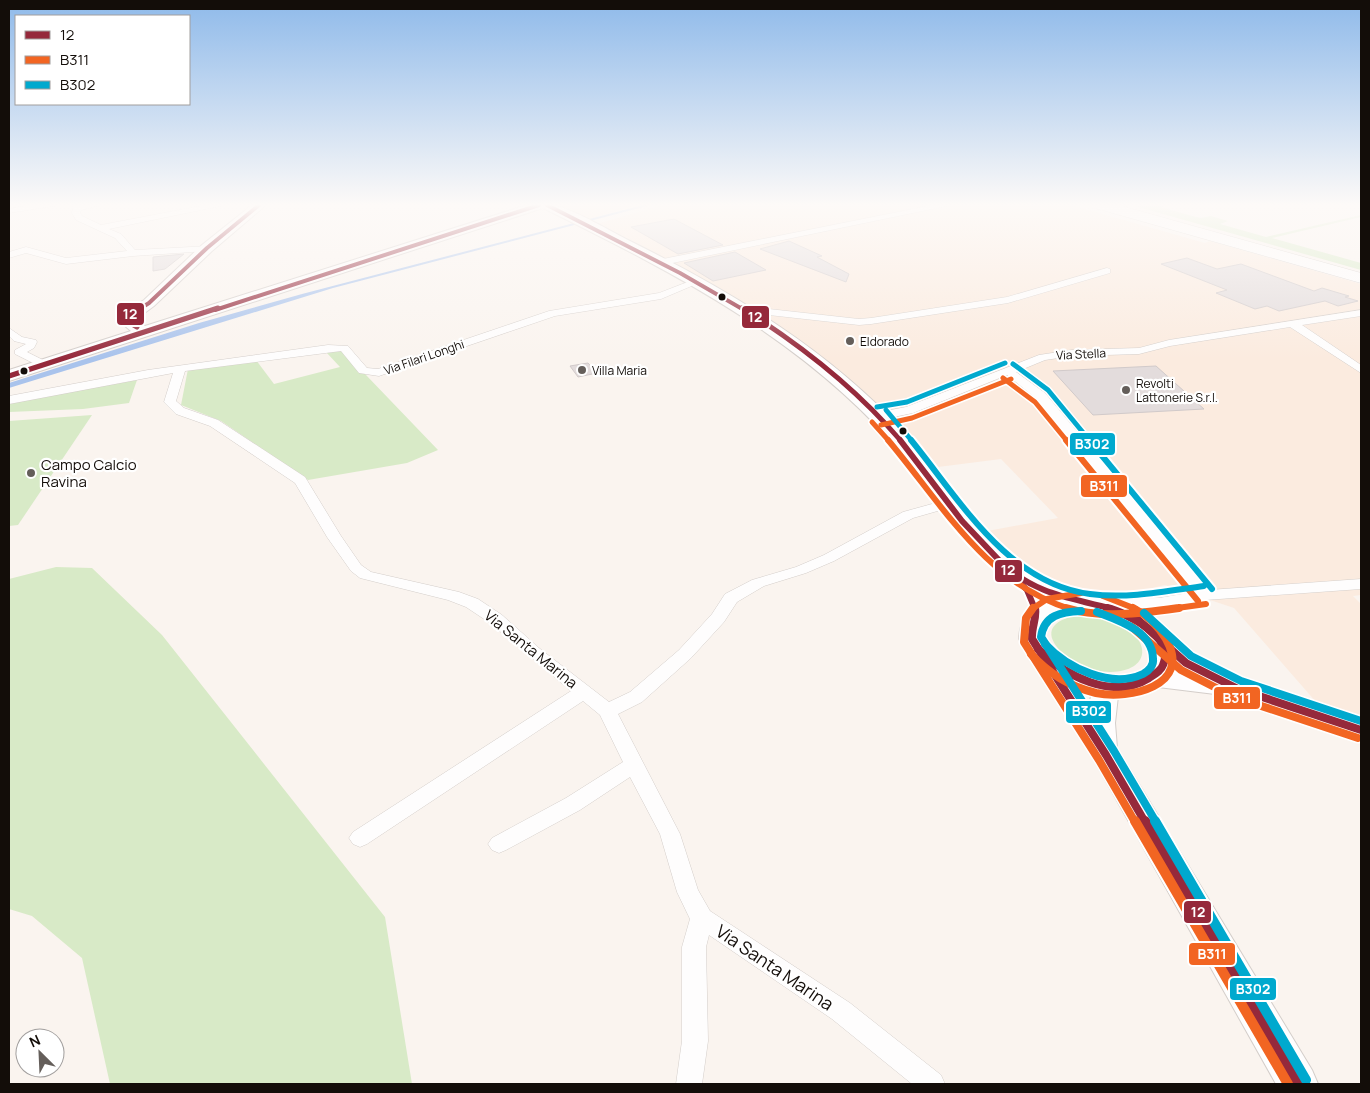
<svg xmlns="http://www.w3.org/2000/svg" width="1370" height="1093" font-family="Manrope,sans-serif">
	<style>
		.built { fill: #fbebdf }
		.green { fill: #d8eac7 }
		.water { fill: #a9c3ec }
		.building { fill: #e3dcdc; stroke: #d1caca }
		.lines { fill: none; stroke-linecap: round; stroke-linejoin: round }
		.street-casing { stroke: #d4ceca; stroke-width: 1 }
		.secondary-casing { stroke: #d4ceca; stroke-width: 2 }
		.highway-casing { stroke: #d4ceca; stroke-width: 1 }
		.street { fill: #fefdfd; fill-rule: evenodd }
		.secondary { fill: #fefdfd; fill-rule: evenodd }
		.highway { fill: #fefdfd; fill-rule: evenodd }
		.bus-1-far4-casing { stroke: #fff; stroke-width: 6 }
		.bus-1-far3-casing { stroke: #fff; stroke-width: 8 }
		.bus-1-far2-casing { stroke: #fff; stroke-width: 10 }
		.bus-1-far1-casing { stroke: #fff; stroke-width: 11 }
		.bus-1-casing { stroke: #fff; stroke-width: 14 }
		.bus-2-far3-casing { stroke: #fff; stroke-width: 8 }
		.bus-2-far2-casing { stroke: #fff; stroke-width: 10 }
		.bus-2-far1-casing { stroke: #fff; stroke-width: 11 }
		.bus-2-casing { stroke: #fff; stroke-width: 14 }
		.bus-3-far3-casing { stroke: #fff; stroke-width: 8 }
		.bus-3-far2-casing { stroke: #fff; stroke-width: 10 }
		.bus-3-far1-casing { stroke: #fff; stroke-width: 11 }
		.bus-3-casing { stroke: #fff; stroke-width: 14 }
		.bus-1-far4 { stroke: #95293b; stroke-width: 4 }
		.bus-1-far3 { stroke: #95293b; stroke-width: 5 }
		.bus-1-far2 { stroke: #95293b; stroke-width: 6 }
		.bus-1-far1 { stroke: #95293b; stroke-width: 8 }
		.bus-1 { stroke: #95293b; stroke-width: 10 }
		.bus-2-far3 { stroke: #f26522; stroke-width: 5 }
		.bus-2-far2 { stroke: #f26522; stroke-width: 6 }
		.bus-2-far1 { stroke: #f26522; stroke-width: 8 }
		.bus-2 { stroke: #f26522; stroke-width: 10 }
		.bus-3-far3 { stroke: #00a9ce; stroke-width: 5 }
		.bus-3-far2 { stroke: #00a9ce; stroke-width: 6 }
		.bus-3-far1 { stroke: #00a9ce; stroke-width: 8 }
		.bus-3 { stroke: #00a9ce; stroke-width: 10 }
		.bus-dot { fill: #130d09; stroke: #fff; stroke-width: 2 }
		.poi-dot { fill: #645e5a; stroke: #fff; stroke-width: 2 }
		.labels { text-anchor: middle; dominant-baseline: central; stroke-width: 4.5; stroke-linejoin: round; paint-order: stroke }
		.far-poi-label { font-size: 12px; fill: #130d09; stroke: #fff; text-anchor: start }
		.far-street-label { font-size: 12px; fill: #130d09; stroke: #fff }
		.poi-label { font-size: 15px; fill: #130d09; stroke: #fff; text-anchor: start }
		.street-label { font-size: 15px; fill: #130d09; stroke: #fff }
		.near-street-label { font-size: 18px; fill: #130d09; stroke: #fff }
		.line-badge { stroke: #fff; stroke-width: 2 }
		.badge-label { font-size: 14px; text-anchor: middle; font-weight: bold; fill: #fff }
	</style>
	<rect width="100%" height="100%" fill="#faf4ef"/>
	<g class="built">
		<path d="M557 205H637L586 220Z"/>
		<path d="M662 205H1071L1205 243 1210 241 1361 284V595L1353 596 1361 604V715L1316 702 1234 608 1165 585 1111 598 1042 584 982 532 1058 518 1001 459 938 467 848 379 764 315 644 247 597 224Z"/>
	</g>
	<g class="green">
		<path d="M1131 205H1168L1161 207 1192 216 1201 218 1211 216 1228 221 1220 224 1266 237 1361 215V217L1272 238 1361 263V270Z"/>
		<path d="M342 350 438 450 407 463 308 480 221 421 181 405 188 369 256 360 274 384 340 367 326 352Z"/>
		<path d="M137 380 129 403 83 409 9 412V403Z"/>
		<path d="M92 415 18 525 9 526V421Z"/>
		<path d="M56 567 92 568 162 635 385 917 412 1084H110L82 958 32 916 9 909V579Z"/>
		<path d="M1080 615C1094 615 1108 617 1120 624 1152 641 1150 671 1111 672 1074 673 1016 625 1080 615Z"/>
	</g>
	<path class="water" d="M643 205H651L333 288 9 388V383L199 323 302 294Z"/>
	<g class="building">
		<path d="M674 219 723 245 678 254 631 227Z"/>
		<path d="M789 241 822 256 817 257 849 274 846 282 760 249Z"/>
		<path d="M735 252 766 270 713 281 684 263Z"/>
		<path d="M184 254 165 269 153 271V257Z"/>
		<path d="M1187 258 1217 269 1241 264 1314 291 1322 288 1349 296 1345 297 1358 301 1338 306 1325 301 1279 311 1267 306 1255 309 1216 293 1227 290 1161 264Z"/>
		<path d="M588 363 597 373 578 377 570 366Z"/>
		<path d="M1156 366 1204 409 1093 415 1053 371Z"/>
	</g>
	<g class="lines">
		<defs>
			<g id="street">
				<path d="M33 205H59L9 213V209Z"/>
				<path d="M74 205H101L81 210 80 213 82 216 101 225 206 205H225L109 229 121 234 135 250 210 246V250L207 251 133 256 66 264 26 253 9 258V252L26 247 66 258 127 251 115 238 76 220 72 213Z"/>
				<path d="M933 205H951L658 266 653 263 658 260Z"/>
				<path d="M1107 268 1110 269V273L1008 303 871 324 859 325 742 312 737 309 742 306 859 319 871 318 1007 297Z"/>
				<path d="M693 280 701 282 661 299 555 316 379 376 359 373 341 351 185 371 176 401 184 408 218 420 305 477 341 536 361 565 371 572 459 592 478 599 502 615 539 648 609 702 630 692 679 650 712 614 725 594 752 580 796 567 824 555 903 512 950 499 955 500 957 503 955 506 913 518 834 561 806 573 764 586 737 602 724 622 691 658 642 702 618 714 680 834 698 890 710 911 850 1003 941 1075 945 1084H912L832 1019 709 935 706 947 708 1041 702 1084H676L682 1041V947L690 919 677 892 660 834 630 777 580 810 506 850 499 853 492 850 488 844 492 838 566 798 623 762 600 715 583 701 367 844 360 847 353 844 349 838 353 832 571 691 490 623 466 607 448 600 360 578 351 571 327 537 295 483 210 426 176 414 164 402 173 373 9 404V396L148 370 328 345 348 346 367 368 378 369 549 311 659 293Z"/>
				<path d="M1361 310V316L1302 325 1361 365V373L1290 327 1170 346 1139 354 1072 356 1045 360 1016 372 1045 393 1209 590 1361 579V589L1205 600 1159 608H1098L1096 604 1098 600 1104 599 1159 598 1194 592 1037 399 1007 375 913 413 879 420 873 416 875 413 906 407 1039 355 1072 350 1139 348 1169 340Z"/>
				<path d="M9 328 22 337 36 340 37 342 34 348 27 352 47 362V366H39L15 354V350L26 344 14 341 9 336Z"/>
			</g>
			<path id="secondary" d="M252 205H266L212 251 154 306 135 320 145 326 527 205C536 205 548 203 557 206 577 211 610 231 630 241 731 291 829 350 906 434 924 454 941 475 957 497 976 523 997 553 1024 571 1058 594 1102 593 1139 609 1162 619 1174 644 1196 657 1247 687 1306 701 1361 719V740L1222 692 1215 694 1158 687 1133 695 1118 696 1115 723 1117 748 1312 1070 1318 1084H1276L1096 763 1019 639C1020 620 1028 605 1047 599 981 582 948 509 907 460 811 343 677 274 543 208L9 381V370L131 331 119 321 124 312 144 300 202 245ZM1081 608C1105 613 1142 622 1150 649 1152 655 1152 662 1148 667 1122 695 1062 665 1045 639L1048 620 1058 612ZM1077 687 1092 692 1089 705Z"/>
			<path id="highway" d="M1093 205H1118L1361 273V283L1095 208Z"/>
		</defs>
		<use href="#street" class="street-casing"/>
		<use href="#secondary" class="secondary-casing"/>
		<use href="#highway" class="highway-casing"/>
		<use href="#street" class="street"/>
		<use href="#secondary" class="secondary"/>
		<use href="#highway" class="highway"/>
		<defs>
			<g id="bus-1-far4">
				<path d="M547 205 680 273 744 310"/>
				<path d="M138 310 149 303 207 248 259 205"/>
				<path d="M215 310 539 205"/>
			</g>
			<g id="bus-1-far3">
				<path d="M742 308C801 345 856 388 901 441"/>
				<path d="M137 327 127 321 129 315 140 308"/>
				<path d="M9 376 218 308"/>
			</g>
			<g id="bus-1-far2">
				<path d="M900 440 962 521 1027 590 1035 609"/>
				<path d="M1000 563C1041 596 1064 596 1112 609"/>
			</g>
			<g id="bus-1-far1">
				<path d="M1035 608C1037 618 1031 628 1032 639L1106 755 1145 822"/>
				<path d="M1138 620 1186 663 1238 689 1361 730"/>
				<path d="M1038 649C1066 676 1112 701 1149 678 1155 674 1161 671 1163 665 1176 637 1127 613 1107 608"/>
			</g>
			<path id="bus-1" d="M1145 821 1298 1084"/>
			<g id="bus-2-far3">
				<path d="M1003 378 1035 402 1067 441"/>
				<path d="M872 422 889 441"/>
				<path d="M881 425 912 418 1011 379"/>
			</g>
			<g id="bus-2-far2">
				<path d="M888 440C942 504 986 583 1070 609"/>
				<path d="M1066 440 1198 601"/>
				<path d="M1103 596 1136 609"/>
				<path d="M1032 609 1047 599 1081 593"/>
				<path d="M1170 609 1206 604"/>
			</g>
			<g id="bus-2-far1">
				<path d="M1033 608 1026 618 1024 642 1099 760 1135 822"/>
				<path d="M1066 608C1102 619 1143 613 1179 608"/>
				<path d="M1132 627 1181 670 1234 697 1358 738"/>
				<path d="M1031 654C1048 673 1071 687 1096 693 1129 700 1193 686 1166 639 1158 626 1147 615 1133 608"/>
			</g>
			<path id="bus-2" d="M1135 821 1288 1084"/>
			<g id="bus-3-far3">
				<path d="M1013 364 1048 390 1090 441"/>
				<path d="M877 407 907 402 1005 363"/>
				<path d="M886 410 912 441"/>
			</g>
			<g id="bus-3-far2">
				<path d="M911 440C959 499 1008 584 1090 594 1128 599 1167 591 1204 586"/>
				<path d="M1089 440 1212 589"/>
			</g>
			<g id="bus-3-far1">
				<path d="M1081 611C1061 612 1044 615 1041 637L1114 751 1156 822"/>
				<path d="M1144 613 1191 656 1241 681 1361 721"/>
				<path d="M1045 644C1067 668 1111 689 1143 674 1149 671 1154 665 1153 659 1153 631 1118 620 1097 612"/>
			</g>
			<path id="bus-3" d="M1155 821 1306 1080"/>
		</defs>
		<use href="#bus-1-far4" class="bus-1-far4-casing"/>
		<use href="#bus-1-far3" class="bus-1-far3-casing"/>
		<use href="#bus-1-far2" class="bus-1-far2-casing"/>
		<use href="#bus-1-far1" class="bus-1-far1-casing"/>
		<use href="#bus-1" class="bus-1-casing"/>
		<use href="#bus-2-far3" class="bus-2-far3-casing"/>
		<use href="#bus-2-far2" class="bus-2-far2-casing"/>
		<use href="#bus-2-far1" class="bus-2-far1-casing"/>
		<use href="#bus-2" class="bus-2-casing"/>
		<use href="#bus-3-far3" class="bus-3-far3-casing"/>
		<use href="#bus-3-far2" class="bus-3-far2-casing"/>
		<use href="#bus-3-far1" class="bus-3-far1-casing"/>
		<use href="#bus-3" class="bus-3-casing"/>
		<use href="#bus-1-far4" class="bus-1-far4"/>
		<use href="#bus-1-far3" class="bus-1-far3"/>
		<use href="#bus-1-far2" class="bus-1-far2"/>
		<use href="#bus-1-far1" class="bus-1-far1"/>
		<use href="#bus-1" class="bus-1"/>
		<use href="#bus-2-far3" class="bus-2-far3"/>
		<use href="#bus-2-far2" class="bus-2-far2"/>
		<use href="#bus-2-far1" class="bus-2-far1"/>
		<use href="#bus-2" class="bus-2"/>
		<use href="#bus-3-far3" class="bus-3-far3"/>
		<use href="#bus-3-far2" class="bus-3-far2"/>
		<use href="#bus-3-far1" class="bus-3-far1"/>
		<use href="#bus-3" class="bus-3"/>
	</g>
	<linearGradient id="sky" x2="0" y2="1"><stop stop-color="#8fbaea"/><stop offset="0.57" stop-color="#fdfaf8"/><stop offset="1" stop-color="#fdfaf8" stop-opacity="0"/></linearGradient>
	<rect width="1370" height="359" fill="url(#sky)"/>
	<g class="bus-dot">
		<circle cx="722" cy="297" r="4.5"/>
		<circle cx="24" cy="371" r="4.5"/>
		<circle cx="903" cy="431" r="4.5"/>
	</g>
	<g class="poi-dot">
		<circle cx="850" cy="341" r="5"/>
		<circle cx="582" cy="370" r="5"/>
		<circle cx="1126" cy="390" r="5"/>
		<circle cx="31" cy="473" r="5"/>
	</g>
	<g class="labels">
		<g class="far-poi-label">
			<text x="860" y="341">Eldorado</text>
			<text x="592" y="370">Villa Maria</text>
			<text x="1136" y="383">Revolti<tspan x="1136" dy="14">Lattonerie S.r.l.</tspan></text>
		</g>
		<g class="far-street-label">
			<text transform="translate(1081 354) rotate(-3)">Via Stella</text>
			<text transform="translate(424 357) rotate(-19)">Via Filari Longhi</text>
		</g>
		<g class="poi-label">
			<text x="41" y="464">Campo Calcio<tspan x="41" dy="17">Ravina</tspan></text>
		</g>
		<g class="street-label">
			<text transform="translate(531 649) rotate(39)">Via Santa Marina</text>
		</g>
		<g class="near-street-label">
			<text transform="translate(775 967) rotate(34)">Via Santa Marina</text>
		</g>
	</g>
	<g class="line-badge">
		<rect x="116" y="302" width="29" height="24" rx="5" fill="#95293b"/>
		<rect x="741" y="305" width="29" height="24" rx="5" fill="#95293b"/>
		<rect x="1069" y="432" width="47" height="24" rx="5" fill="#00a9ce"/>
		<rect x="1080" y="474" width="48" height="24" rx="5" fill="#f26522"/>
		<rect x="994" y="559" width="29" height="24" rx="5" fill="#95293b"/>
		<rect x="1213" y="686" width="48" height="24" rx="5" fill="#f26522"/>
		<rect x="1065" y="700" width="47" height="24" rx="5" fill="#00a9ce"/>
		<rect x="1183" y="900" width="29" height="24" rx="5" fill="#95293b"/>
		<rect x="1188" y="942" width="48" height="24" rx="5" fill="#f26522"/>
		<rect x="1229" y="977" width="48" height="24" rx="5" fill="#00a9ce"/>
	</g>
	<g class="badge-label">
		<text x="130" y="319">12</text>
		<text x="755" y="322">12</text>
		<text x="1092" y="449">B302</text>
		<text x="1104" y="491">B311</text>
		<text x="1008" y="575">12</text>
		<text x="1237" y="703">B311</text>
		<text x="1089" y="716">B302</text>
		<text x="1198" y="917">12</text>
		<text x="1212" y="959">B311</text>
		<text x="1253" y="994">B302</text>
	</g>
	<rect width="1370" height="1093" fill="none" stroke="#130d09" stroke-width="20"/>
	<rect x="15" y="15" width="175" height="90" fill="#ffffff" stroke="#a19e9d"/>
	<rect x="25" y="31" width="25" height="8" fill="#95293b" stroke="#a19e9d"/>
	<text x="60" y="40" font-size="15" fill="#130d09">12</text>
	<rect x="25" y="56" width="25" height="8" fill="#f26522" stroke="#a19e9d"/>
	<text x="60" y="65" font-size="15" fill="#130d09">B311</text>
	<rect x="25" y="81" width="25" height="8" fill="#00a9ce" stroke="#a19e9d"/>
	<text x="60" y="90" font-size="15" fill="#130d09">B302</text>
	<g transform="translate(40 1053) rotate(336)"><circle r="24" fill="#ffffff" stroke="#a19e9d"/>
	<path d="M0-4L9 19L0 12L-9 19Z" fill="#645e5a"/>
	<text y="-8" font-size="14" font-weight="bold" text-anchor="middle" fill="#130d09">N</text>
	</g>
</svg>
